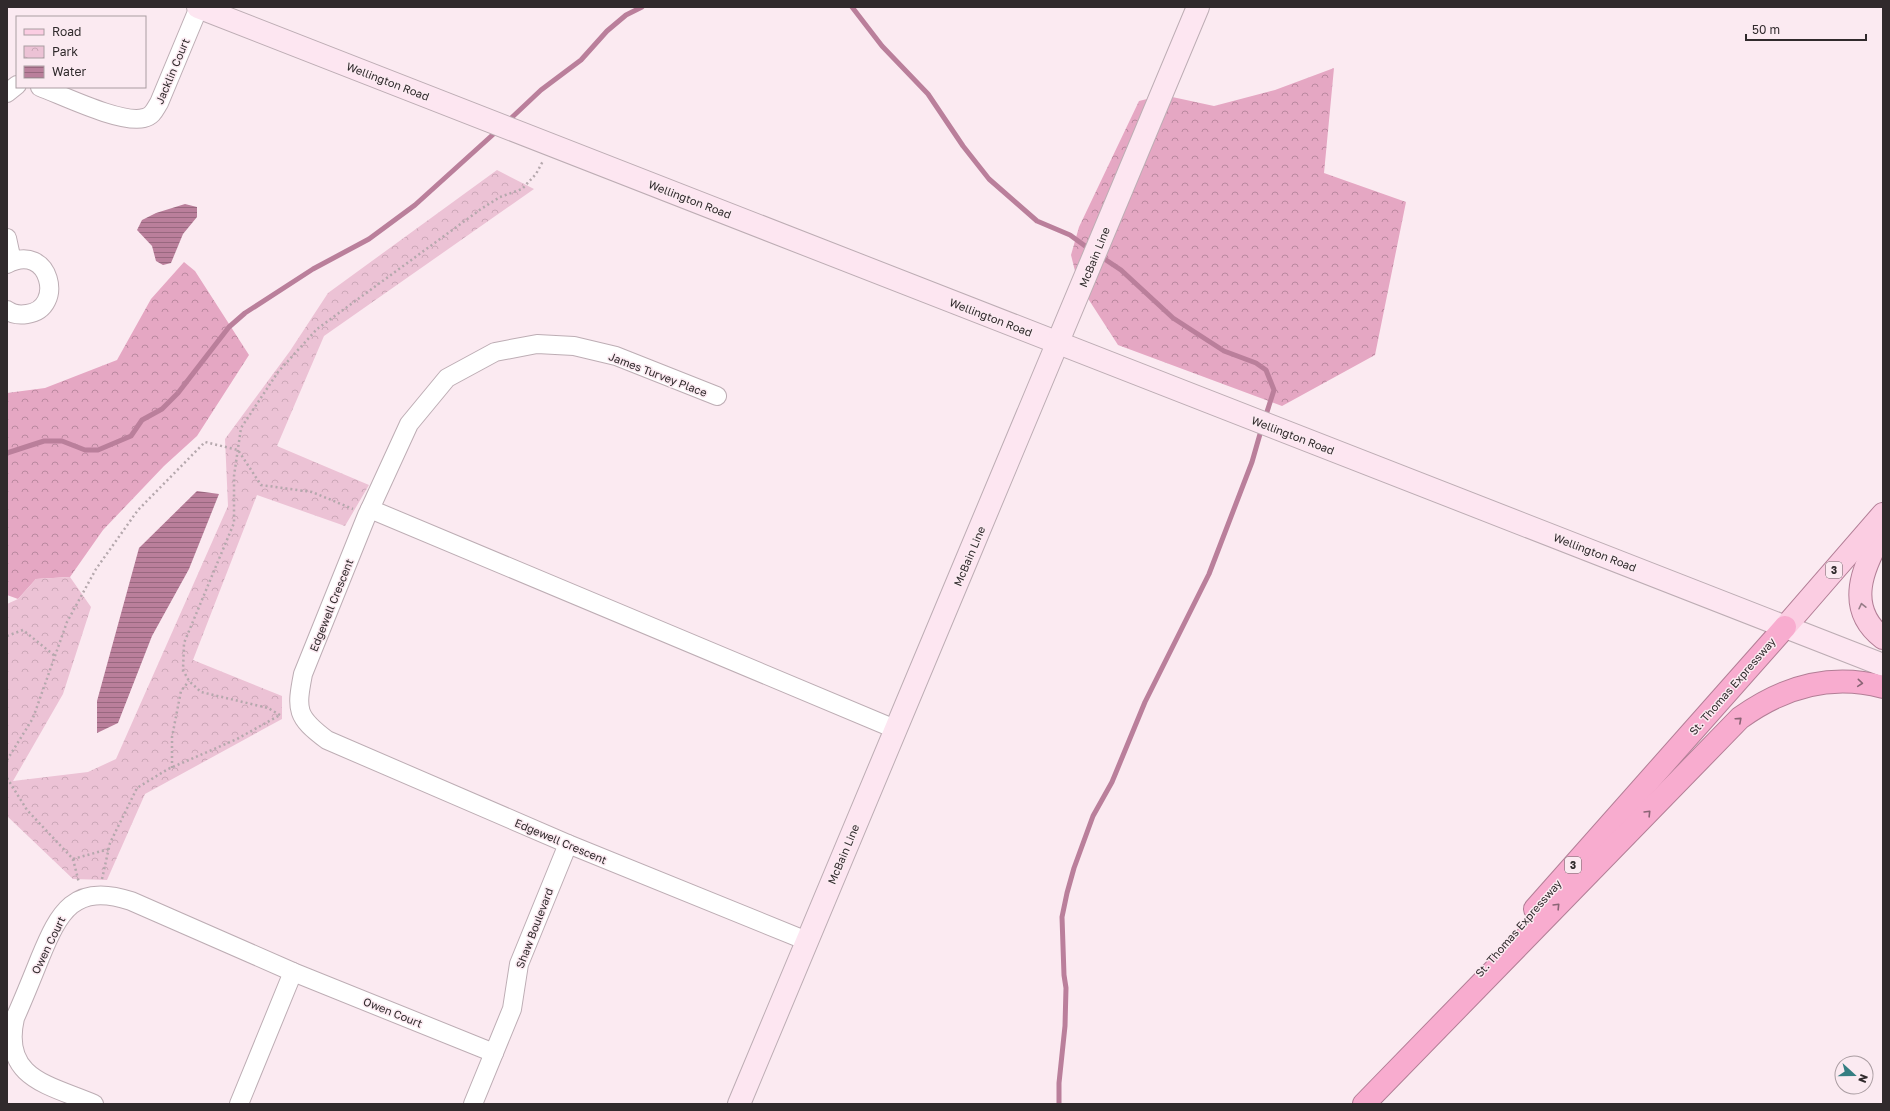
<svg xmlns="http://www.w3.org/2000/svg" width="1890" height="1111" font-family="'Golos Text',sans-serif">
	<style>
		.forest { fill: url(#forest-crowns) }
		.park { fill: url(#park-crowns) }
		.water { fill: url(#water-rules) }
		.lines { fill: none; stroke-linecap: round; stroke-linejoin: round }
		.stream { stroke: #ba7f9b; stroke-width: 5 }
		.street-casing { stroke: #bdadb4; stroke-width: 20 }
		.secondary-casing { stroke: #bdadb4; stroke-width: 24 }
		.primary-casing { stroke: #b27e96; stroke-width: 24 }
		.highway-casing { stroke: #b27e96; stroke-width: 24 }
		.path { stroke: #b5a8ad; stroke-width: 2.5; stroke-dasharray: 2 3; stroke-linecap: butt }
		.street { stroke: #fff; stroke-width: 18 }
		.secondary { stroke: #fde6f1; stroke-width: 22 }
		.primary { stroke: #fbcde2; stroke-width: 22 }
		.highway { stroke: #f8accf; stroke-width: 22 }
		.oneway { stroke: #967c87 }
		.oneway2 { stroke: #8a6475 }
		.labels { text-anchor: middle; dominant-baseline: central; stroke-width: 3; stroke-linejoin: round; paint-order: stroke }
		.shield { fill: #fbeaf1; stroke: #6d6467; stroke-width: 1 }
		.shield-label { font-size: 10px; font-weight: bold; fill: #302a2c }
		.street-label { font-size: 11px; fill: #302a2c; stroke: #fbeaf1 }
	</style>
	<defs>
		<pattern id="forest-crowns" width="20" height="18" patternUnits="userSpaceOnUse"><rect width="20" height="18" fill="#e5a7c3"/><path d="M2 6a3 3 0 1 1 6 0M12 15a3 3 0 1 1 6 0" fill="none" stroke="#ba889f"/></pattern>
		<pattern id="park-crowns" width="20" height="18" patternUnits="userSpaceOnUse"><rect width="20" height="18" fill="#ecc2d5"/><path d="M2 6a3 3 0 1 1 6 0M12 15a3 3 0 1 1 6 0" fill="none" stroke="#cba7b7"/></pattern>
		<pattern id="water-rules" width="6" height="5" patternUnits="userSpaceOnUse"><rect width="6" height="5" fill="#ba7f9b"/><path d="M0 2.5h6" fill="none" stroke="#98687f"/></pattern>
	</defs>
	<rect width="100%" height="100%" fill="#fbeaf1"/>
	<g class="forest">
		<path d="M1334 68 1324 173 1406 202 1375 355 1282 406 1118 345 1078 283 1071 255 1079 227 1139 101 1163 95 1214 106 1275 90Z"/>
		<path d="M184 262 195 271 249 355 197 436 164 466 103 530 70 577 36 579 18 599 7 595V393L45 388 117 360 151 299Z"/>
	</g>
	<path class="park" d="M497 170 534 189 324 336 277 446 369 485 345 526 257 495 193 660 282 696V719L145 794 107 880 73 879 7 816V604L18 599 36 579 70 577 91 607 63 694 13 781 88 772 116 759 228 506 225 439 290 351 328 293Z"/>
	<g class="water">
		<path d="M185 204 197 207V217L183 234 171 263 163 265 156 261 152 246 137 230 142 220 156 213Z"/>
		<path d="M197 491 219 494 189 569 152 636 118 723 97 733V701L139 548Z"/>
	</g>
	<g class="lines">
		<g class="stream">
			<path d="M852 7 882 46 928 94 963 146 989 179 1037 221 1070 235 1092 251"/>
			<path d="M507 122 541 90 581 60 607 31 626 15 642 7"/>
			<path d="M1100 256 1121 270 1173 318 1224 351 1256 363 1266 370 1274 390 1265 418"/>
			<path d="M7 453 44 441H62L85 450H98L131 436 142 420 162 409 178 393 229 327 245 313 313 269 369 239 415 205 498 130"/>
			<path d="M1059 1104V1083L1065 1026 1066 988 1064 975 1062 917 1067 893 1074 868 1093 816 1112 782 1145 702 1209 574 1252 462 1262 427"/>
		</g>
		<defs>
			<g id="street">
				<path d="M40 87C64 96 121 124 144 118 153 116 155 109 159 103L199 7"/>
				<path d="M7 93 17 85"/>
				<path d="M7 238 12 261"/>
				<path d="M7 264C50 241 66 309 27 314 20 315 13 315 7 310"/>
				<path d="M370 509 409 424 447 378 495 352 537 344 574 346 616 356 717 396"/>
				<path d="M807 941 568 844 327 740C296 717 296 710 303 674L367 515 370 509 895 729"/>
				<path d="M94 1104C50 1085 1 1079 15 1018 24 998 32 978 40 958 59 912 74 882 131 901L293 972 494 1053"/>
				<path d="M239 1104 293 972"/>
				<path d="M473 1104 512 1009 519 964 568 844"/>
			</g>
			<g id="secondary">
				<path d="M198 7 1883 665"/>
				<path d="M739 1104C891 738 1046 373 1198 7"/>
			</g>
			<g id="primary">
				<path d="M1883 532C1863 566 1844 608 1883 638"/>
				<path d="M1785 627 1883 514"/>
			</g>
			<g id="highway">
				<path d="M1535 909 1785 627"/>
				<path d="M1364 1104 1740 718C1783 687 1831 673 1883 687"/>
			</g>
		</defs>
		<use href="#street" class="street-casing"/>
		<use href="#secondary" class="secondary-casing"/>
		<use href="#primary" class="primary-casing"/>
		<use href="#highway" class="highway-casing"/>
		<g class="path">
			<path d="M7 636 23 630 55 656"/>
			<path d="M280 715 268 708 201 692 189 681 183 670 184 643 234 523V476L241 428 278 372 317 329 481 209 500 197 522 189 536 174 543 161"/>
			<path d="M7 760 33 718 67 622 96 569 138 510 205 442 238 450 261 485 312 492 353 509"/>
			<path d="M172 768V737L181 691 189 681"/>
			<path d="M7 778 27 810 73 859 79 883"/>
			<path d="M73 859 109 849"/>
			<path d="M102 879 110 843 137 788 168 769 237 739 280 715"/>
		</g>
		<use href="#street" class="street"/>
		<use href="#secondary" class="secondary"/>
		<use href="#primary" class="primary"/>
		<use href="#highway" class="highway"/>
	</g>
	<defs><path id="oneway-chevron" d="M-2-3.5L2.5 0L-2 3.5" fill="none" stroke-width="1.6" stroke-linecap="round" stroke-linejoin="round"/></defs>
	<use class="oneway" href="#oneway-chevron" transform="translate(1862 606) rotate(-103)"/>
	<g class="oneway2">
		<use href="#oneway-chevron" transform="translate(1860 683) rotate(5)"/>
		<use href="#oneway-chevron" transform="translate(1739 720) rotate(-42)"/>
		<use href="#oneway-chevron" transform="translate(1648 813) rotate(-46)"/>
		<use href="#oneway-chevron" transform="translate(1557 906) rotate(-46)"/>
	</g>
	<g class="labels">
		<g class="shield">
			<rect x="1826" y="562" width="16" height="16" rx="3"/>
			<rect x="1565" y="857" width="16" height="16" rx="3"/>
		</g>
		<g class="shield-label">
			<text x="1834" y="570">3</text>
			<text x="1573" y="865">3</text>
		</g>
		<g class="street-label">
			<text transform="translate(172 71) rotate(-67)">Jacklin Court</text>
			<text transform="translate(388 81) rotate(21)">Wellington Road</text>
			<text transform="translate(690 199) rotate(21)">Wellington Road</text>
			<text transform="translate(1094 257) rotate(-68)">McBain Line</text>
			<text transform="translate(991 317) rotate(21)">Wellington Road</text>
			<text transform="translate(658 374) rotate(21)">James Turvey Place</text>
			<text transform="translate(1293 435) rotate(21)">Wellington Road</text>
			<text transform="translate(1595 552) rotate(21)">Wellington Road</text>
			<text transform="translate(969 556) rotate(-67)">McBain Line</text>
			<text transform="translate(331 605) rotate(-68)">Edgewell Crescent</text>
			<text transform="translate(1732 686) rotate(-49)">St. Thomas Expressway</text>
			<text transform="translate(561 841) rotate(23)">Edgewell Crescent</text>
			<text transform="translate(843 854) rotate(-67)">McBain Line</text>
			<text transform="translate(534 928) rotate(-69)">Shaw Boulevard</text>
			<text transform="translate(1518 928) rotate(-49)">St. Thomas Expressway</text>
			<text transform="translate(48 945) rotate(-64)">Owen Court</text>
			<text transform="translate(393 1012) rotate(22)">Owen Court</text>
		</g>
	</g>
	<rect width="1890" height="1111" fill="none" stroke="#302a2c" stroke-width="16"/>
	<rect x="16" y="16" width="130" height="72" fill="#fbeaf1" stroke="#aa9da2"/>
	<rect x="24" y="29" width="20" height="6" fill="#fbcde2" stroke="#aa9da2"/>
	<text x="52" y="36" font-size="12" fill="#302a2c">Road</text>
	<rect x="24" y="46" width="20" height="12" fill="url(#park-crowns)" stroke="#aa9da2"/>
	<text x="52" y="56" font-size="12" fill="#302a2c">Park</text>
	<rect x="24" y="66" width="20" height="12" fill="url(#water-rules)" stroke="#aa9da2"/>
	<text x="52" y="76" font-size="12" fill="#302a2c">Water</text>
	<g transform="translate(1854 1075) rotate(111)"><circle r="19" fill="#fbeaf1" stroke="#aa9da2"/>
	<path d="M0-3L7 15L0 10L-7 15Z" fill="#357e82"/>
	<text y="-6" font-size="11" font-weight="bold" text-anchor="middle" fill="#302a2c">N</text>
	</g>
	<path d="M1746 34v6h120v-6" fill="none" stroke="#302a2c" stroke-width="2"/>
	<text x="1752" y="34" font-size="12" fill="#302a2c" stroke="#fbeaf1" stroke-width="3" paint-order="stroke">50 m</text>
</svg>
